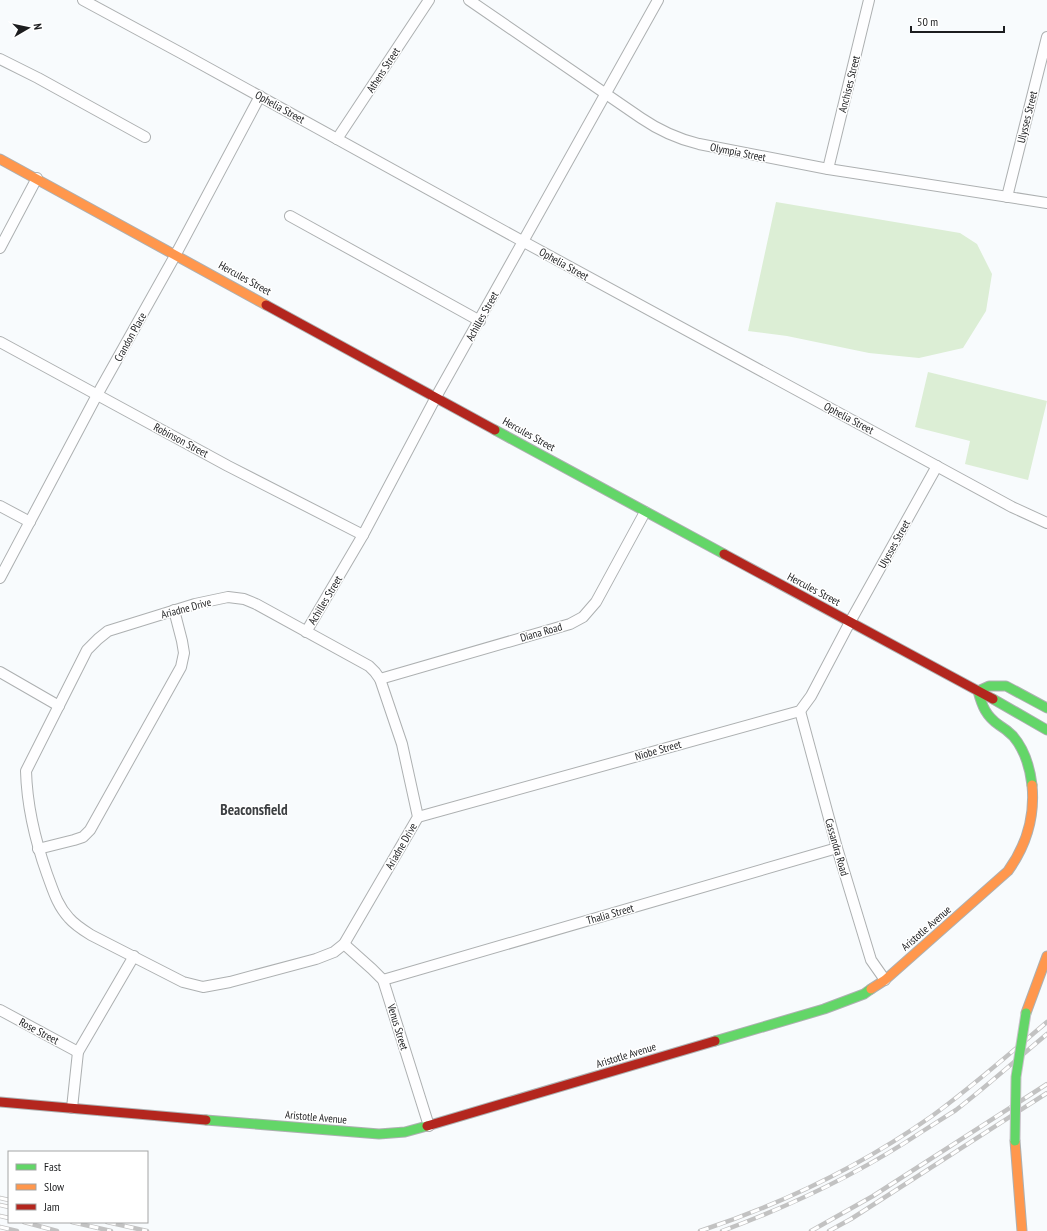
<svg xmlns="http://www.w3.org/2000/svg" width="1047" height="1231" font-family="'PT Sans Narrow',sans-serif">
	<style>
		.green { fill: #dceed5 }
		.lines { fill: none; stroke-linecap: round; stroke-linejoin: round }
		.street-casing { stroke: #adb0b1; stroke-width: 12 }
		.fast-casing { stroke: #adb0b1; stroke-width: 11 }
		.slow-casing { stroke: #adb0b1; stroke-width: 11 }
		.jam-casing { stroke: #adb0b1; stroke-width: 11 }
		.street { stroke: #fefeff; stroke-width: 10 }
		.fast { stroke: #63d668; stroke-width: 9 }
		.slow { stroke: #ff974d; stroke-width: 9 }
		.jam { stroke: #b3261e; stroke-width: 9 }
		.rail-casing { stroke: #c2c2c2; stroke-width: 4.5 }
		.rail { stroke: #fff; stroke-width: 3; stroke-dasharray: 9; stroke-linecap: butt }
		.fast-bridge-casing { stroke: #c8c1c9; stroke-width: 11; stroke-linecap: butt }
		.fast-bridge { stroke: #63d668; stroke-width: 9 }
		.labels { text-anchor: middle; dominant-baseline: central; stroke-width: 3; stroke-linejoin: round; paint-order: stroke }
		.street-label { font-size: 11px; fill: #1c1d1f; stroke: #fff }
		.district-label { font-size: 15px; font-weight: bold; fill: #3d4043; stroke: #fff }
	</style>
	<rect width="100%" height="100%" fill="#f8fbfd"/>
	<g class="green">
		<path d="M776 202 960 233 977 244 992 274 986 311 963 348 919 358 869 353 787 336 748 331Z"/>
		<path d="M928 372 1047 401 1028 480 965 464 970 441 915 427Z"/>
	</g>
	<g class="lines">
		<defs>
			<g id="street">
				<path d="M83 0 181 53 524 242 1012 507 1047 523"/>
				<path d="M469 0 641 118C660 131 678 139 699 144L828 169 1047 203"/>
				<path d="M0 59 38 78 145 137"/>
				<path d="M337 139 429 0"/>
				<path d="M828 169 869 0"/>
				<path d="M1007 197 1047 37"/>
				<path d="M290 216 480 321"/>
				<path d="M0 248 37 178"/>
				<path d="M0 342 228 466 363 535"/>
				<path d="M0 506 30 522"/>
				<path d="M0 578 97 395 176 254 260 96"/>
				<path d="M228 597 244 599 256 604 369 666 375 672 380 679 402 744 418 817 344 944 334 952 316 959 230 982 203 987 183 982 91 935C83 930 75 925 69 918 57 905 53 890 47 874 35 840 27 807 26 771L87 650 98 639 108 631 195 604Z"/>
				<path d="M306 632 363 535 436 397 658 0"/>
				<path d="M0 672 59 706"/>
				<path d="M380 679 570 624 583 617 596 602 645 512"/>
				<path d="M800 711 837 848 871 960 885 980"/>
				<path d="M418 817 800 711 811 696 850 622 937 466"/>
				<path d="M38 849 74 840 83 837 90 830 181 667 184 653 182 641 174 610"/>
				<path d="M344 944 372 969 383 980 429 1126"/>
				<path d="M383 980 837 848"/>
				<path d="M0 1010 78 1052"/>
				<path d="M72 1108 78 1052 134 956"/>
			</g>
			<g id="fast">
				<path d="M495 430 724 554"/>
				<path d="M993 699 1047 730"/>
				<path d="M1032 785C1030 768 1025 750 1013 736 1009 732 1004 728 999 725 986 716 982 706 978 691L989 686H1006L1047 708"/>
				<path d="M715 1041 824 1009 864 994 871 989"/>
				<path d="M206 1120 379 1134 405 1132 427 1126"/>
			</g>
			<g id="slow">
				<path d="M0 159 266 305"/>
				<path d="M871 989 885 980 1008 871C1026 846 1035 816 1032 785"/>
				<path d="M1026 1013 1047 956"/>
				<path d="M1015 1141 1022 1231"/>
			</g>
			<g id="jam">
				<path d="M266 305 495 430"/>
				<path d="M724 554 993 699"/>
				<path d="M0 1102 206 1120"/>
				<path d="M427 1126 715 1041"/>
			</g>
		</defs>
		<use href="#street" class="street-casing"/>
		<use href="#fast" class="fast-casing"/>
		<use href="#slow" class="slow-casing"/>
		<use href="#jam" class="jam-casing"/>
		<use href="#street" class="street"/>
		<use href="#fast" class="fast"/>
		<use href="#slow" class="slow"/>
		<use href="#jam" class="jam"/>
		<defs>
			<g id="rail">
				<path d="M0 1198 9 1200"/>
				<path d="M0 1205 9 1207"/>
				<path d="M0 1216 9 1218"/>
				<path d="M24 1222 57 1231"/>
				<path d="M72 1222 111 1231"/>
				<path d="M107 1222 147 1231"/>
				<path d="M0 1227 17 1231"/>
				<path d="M700 1231C782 1204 861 1166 932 1116 972 1087 1009 1054 1047 1022"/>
				<path d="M722 1231C793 1205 860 1173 923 1131 934 1124 945 1117 956 1110 987 1086 1017 1059 1047 1034"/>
				<path d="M811 1231 873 1196 1047 1084"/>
				<path d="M829 1231 851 1219 1047 1093"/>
			</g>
		</defs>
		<use href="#rail" class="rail-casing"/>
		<use href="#rail" class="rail"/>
		<defs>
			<path id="fast-bridge" d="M1015 1141 1016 1077 1026 1013"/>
		</defs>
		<use href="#fast-bridge" class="fast-bridge-casing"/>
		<use href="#fast-bridge" class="fast-bridge"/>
	</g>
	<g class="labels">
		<g class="street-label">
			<text transform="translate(383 70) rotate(-57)">Athens Street</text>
			<text transform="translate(849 84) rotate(-76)">Anchises Street</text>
			<text transform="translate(280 107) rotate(29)">Ophelia Street</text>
			<text transform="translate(1027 117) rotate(-76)">Ulysses Street</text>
			<text transform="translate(738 152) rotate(11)">Olympia Street</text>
			<text transform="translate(564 264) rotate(29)">Ophelia Street</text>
			<text transform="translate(245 278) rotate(29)">Hercules Street</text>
			<text transform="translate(482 316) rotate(-61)">Achilles Street</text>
			<text transform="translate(130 337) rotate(-61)">Crandon Place</text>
			<text transform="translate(849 418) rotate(28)">Ophelia Street</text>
			<text transform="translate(529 434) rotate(29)">Hercules Street</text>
			<text transform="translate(181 440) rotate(28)">Robinson Street</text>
			<text transform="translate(894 544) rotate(-61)">Ulysses Street</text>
			<text transform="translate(814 589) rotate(28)">Hercules Street</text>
			<text transform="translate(325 600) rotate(-59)">Achilles Street</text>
			<text transform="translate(186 608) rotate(-15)">Ariadne Drive</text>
			<text transform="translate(541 632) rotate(-16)">Diana Road</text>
			<text transform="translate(658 750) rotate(-16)">Niobe Street</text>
			<text transform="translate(401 846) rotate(-60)">Ariadne Drive</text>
			<text transform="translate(837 847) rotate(74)">Cassandra Road</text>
			<text transform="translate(610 914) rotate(-16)">Thalia Street</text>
			<text transform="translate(926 928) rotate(-41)">Aristotle Avenue</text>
			<text transform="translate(398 1027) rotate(73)">Venus Street</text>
			<text transform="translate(39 1031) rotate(28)">Rose Street</text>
			<text transform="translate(626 1055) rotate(-17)">Aristotle Avenue</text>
			<text transform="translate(316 1117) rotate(5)">Aristotle Avenue</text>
		</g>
		<g class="district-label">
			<text x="254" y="809">Beaconsfield</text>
		</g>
	</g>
	<rect x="8" y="1151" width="140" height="72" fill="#ffffff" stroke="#a4a5a5"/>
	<rect x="16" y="1164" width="20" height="6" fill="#63d668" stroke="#a4a5a5"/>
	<text x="44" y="1171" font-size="12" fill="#1c1d1f">Fast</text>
	<rect x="16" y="1184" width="20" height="6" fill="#ff974d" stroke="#a4a5a5"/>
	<text x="44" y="1191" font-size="12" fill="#1c1d1f">Slow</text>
	<rect x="16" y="1204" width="20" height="6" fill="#b3261e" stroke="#a4a5a5"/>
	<text x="44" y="1211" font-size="12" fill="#1c1d1f">Jam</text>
	<g transform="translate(28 28) rotate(81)" stroke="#ffffff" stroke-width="3" paint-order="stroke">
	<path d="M0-3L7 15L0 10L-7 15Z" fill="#1c1d1f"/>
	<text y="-6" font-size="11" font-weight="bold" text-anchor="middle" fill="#1c1d1f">N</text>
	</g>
	<path d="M911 26v6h93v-6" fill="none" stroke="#1c1d1f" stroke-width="2"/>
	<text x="917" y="26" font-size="12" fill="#1c1d1f" stroke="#ffffff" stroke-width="3" paint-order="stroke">50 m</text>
</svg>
